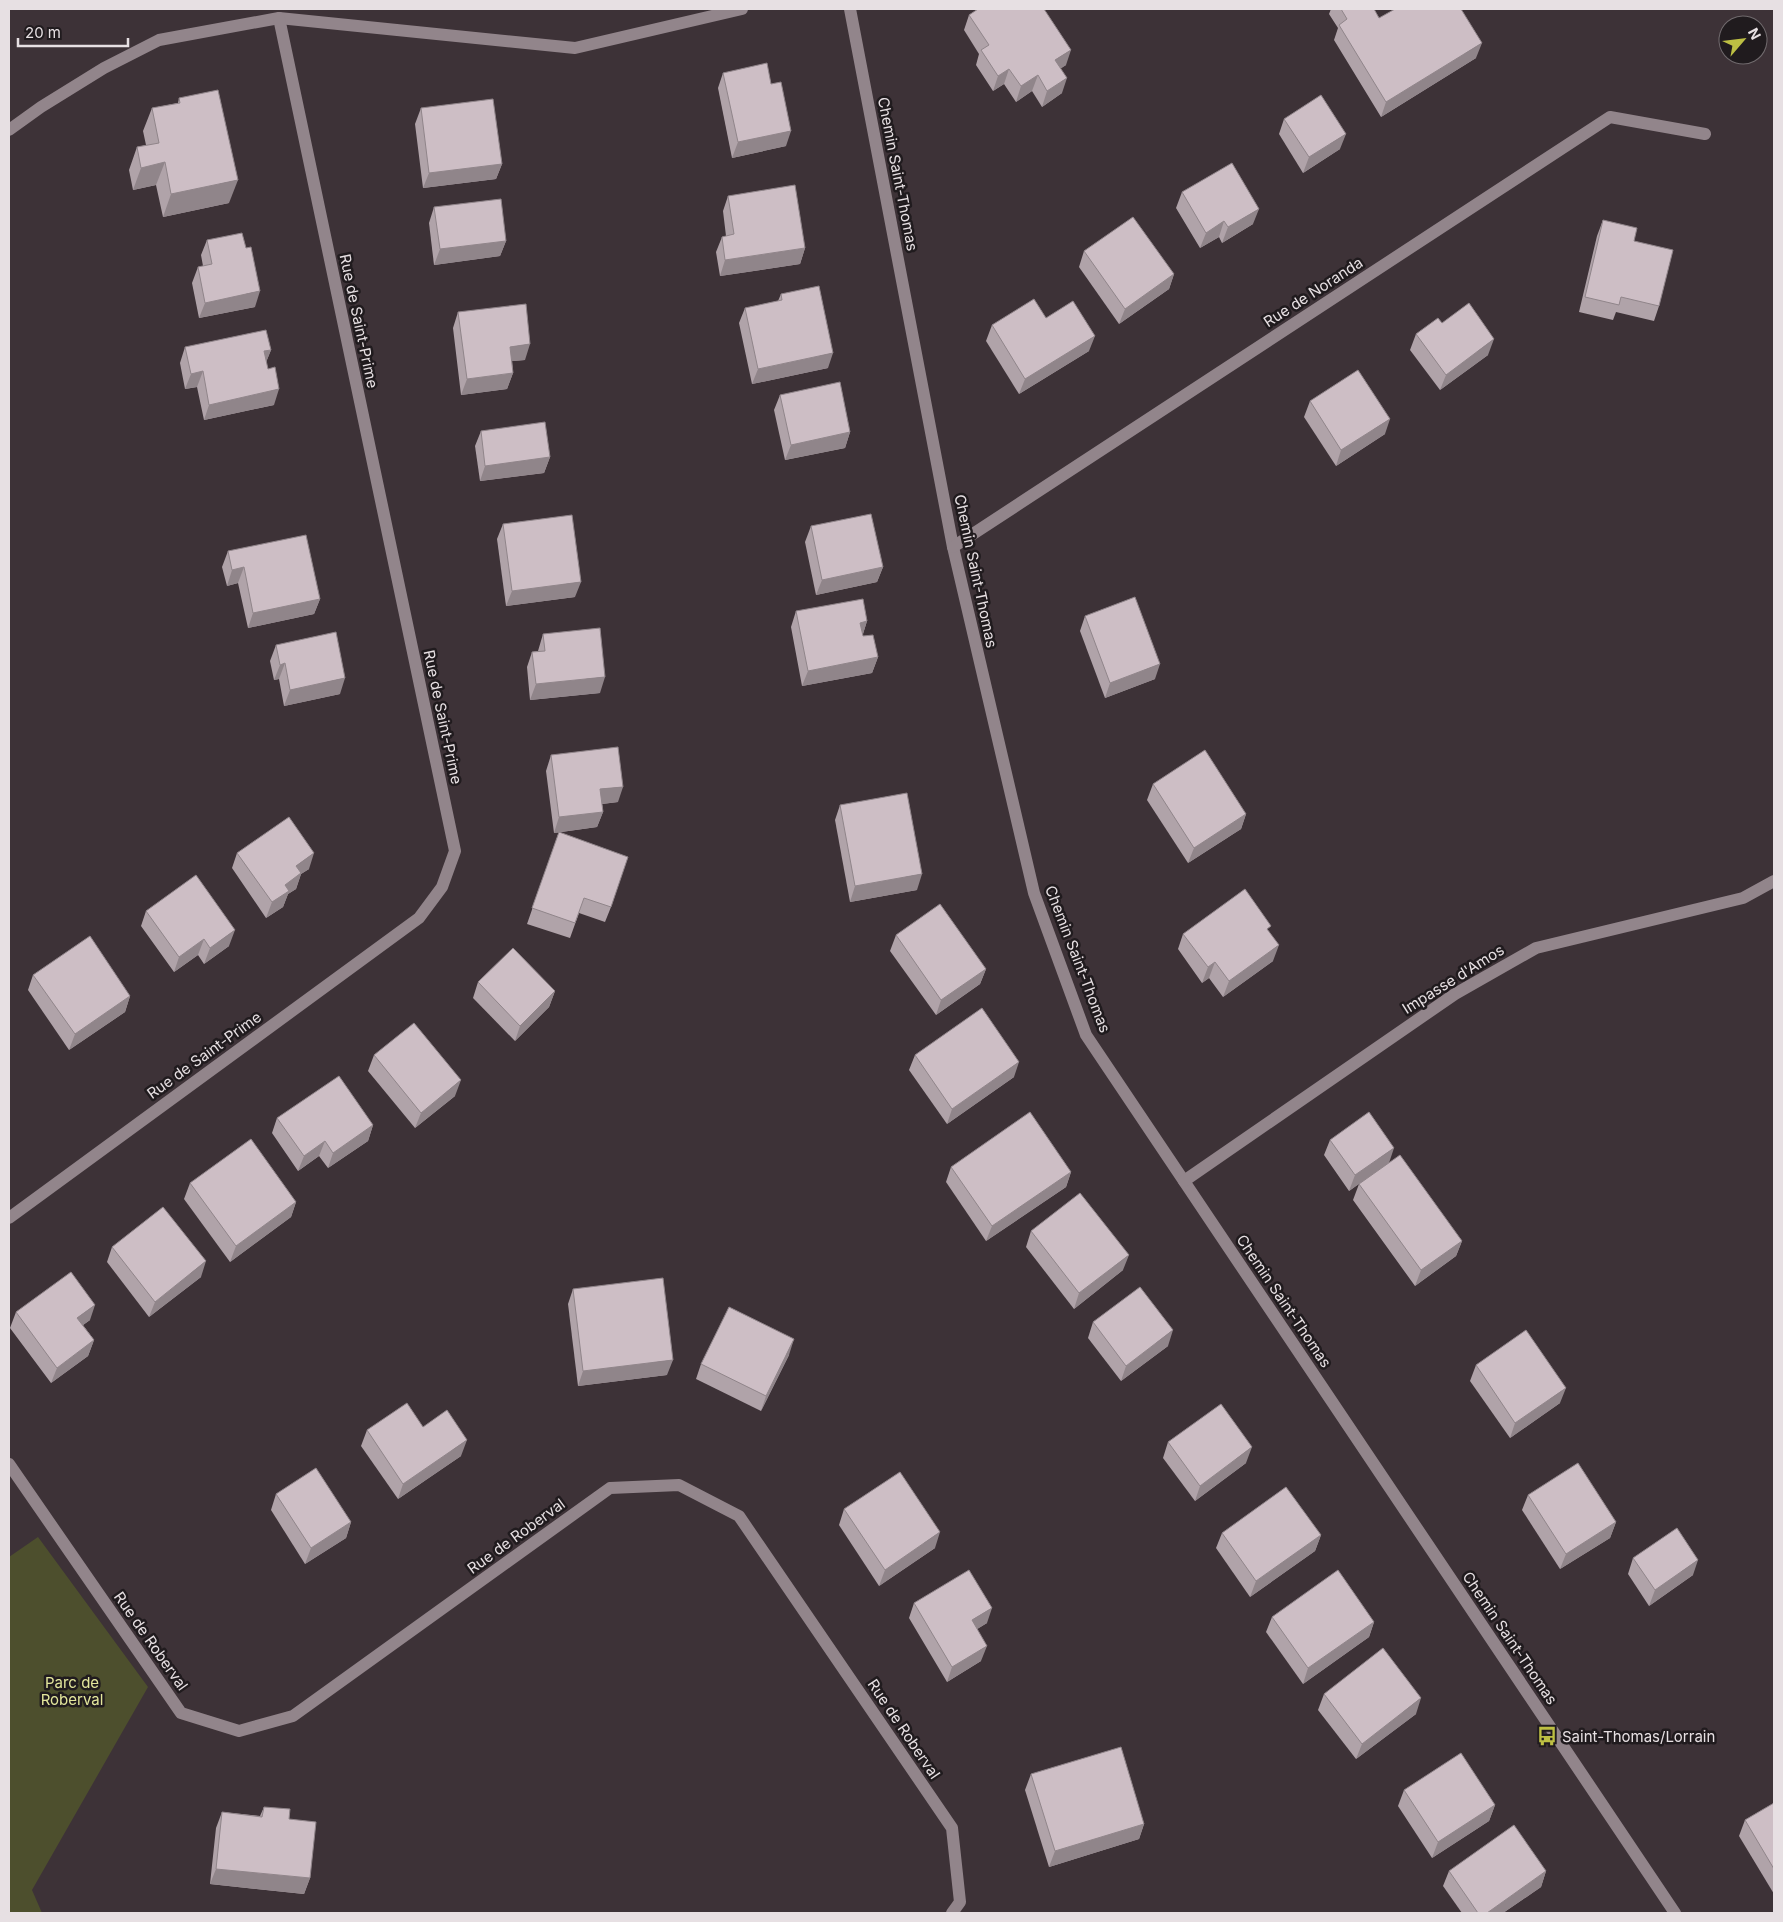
<svg xmlns="http://www.w3.org/2000/svg" width="1783" height="1922" font-family="Inter,sans-serif">
	<style>
		.green { fill: #4d4f2d }
		.lines { fill: none; stroke-linecap: round; stroke-linejoin: round }
		.minor { stroke: #92858b; stroke-width: 12 }
		.wall { fill: #b0a3a9 }
		.shaded-wall { fill: #90858a }
		.building { fill: #cdbec5; stroke: #90858a }
		.labels { text-anchor: middle; dominant-baseline: central; stroke-width: 5; stroke-linejoin: round; paint-order: stroke }
		.street-label { font-size: 15px; fill: #e7e0e3; stroke: #201b1e }
		.park-label { font-size: 15px; fill: #e3e69c; stroke: #201b1e }
		.poi-label { font-size: 15px; fill: #e7e0e3; stroke: #201b1e; text-anchor: start }
	</style>
	<rect width="100%" height="100%" fill="#3d3237"/>
	<path class="green" d="M38 1537 148 1687 32 1890 42 1913H9V1557Z"/>
	<g class="lines">
		<g class="minor">
			<path d="M850 9 953 547 1034 893 1086 1035 1675 1913"/>
			<path d="M9 130 41 107 104 68 159 40 279 18 575 48 742 9"/>
			<path d="M953 547 1610 117 1705 134"/>
			<path d="M1184 1181 1455 994 1536 948 1743 898 1774 881"/>
			<path d="M9 1218 419 918 442 887 455 851 279 18"/>
			<path d="M9 1464 181 1713 239 1731 293 1716 610 1488 679 1485 739 1516 952 1828 960 1902 952 1913"/>
		</g>
	</g>
	<g class="wall">
		<path d="M1331 9H1374L1379 18 1476 58 1381 117 1334 40 1338 28 1329 14Z"/>
		<path d="M969 15 1066 65 1061 68 1062 93 1042 107 1032 91 1016 102 1004 84 993 91 976 65 979 54 964 30Z"/>
		<path d="M723 73 771 84 786 146 732 158 718 88Z"/>
		<path d="M179 98 229 203 163 217 156 185 133 190 129 170 137 147 146 145 143 131 152 108 178 103Z"/>
		<path d="M421 108 502 164 496 179 423 188 415 124Z"/>
		<path d="M1284 119 1340 149 1303 173 1279 134Z"/>
		<path d="M1182 192 1253 224 1222 243 1219 237 1200 248 1176 208Z"/>
		<path d="M728 196 805 248 800 264 720 276 716 252 722 237 726 236 723 211Z"/>
		<path d="M434 207 506 241 500 256 434 265 429 223Z"/>
		<path d="M1603 220 1634 241 1659 306 1654 321 1616 312 1613 320 1579 312 1597 236Z"/>
		<path d="M207 240 255 307 199 318 192 283 198 267 203 266 201 255Z"/>
		<path d="M1084 251 1174 274 1169 289 1119 324 1079 267Z"/>
		<path d="M781 294 828 368 752 384 739 323 745 308 778 301Z"/>
		<path d="M458 312 525 360 512 361 513 373 507 389 461 395 453 328Z"/>
		<path d="M1046 318 1089 351 1019 394 986 341 992 325Z"/>
		<path d="M1416 334 1488 355 1440 390 1410 350Z"/>
		<path d="M185 347 271 350 266 362 274 405 204 420 197 387 185 389 180 363Z"/>
		<path d="M780 395 850 432 845 448 785 460 774 410Z"/>
		<path d="M1310 401 1385 434 1336 466 1304 417Z"/>
		<path d="M481 431 550 457 544 473 480 481 475 446Z"/>
		<path d="M503 524 575 597 506 606 497 539Z"/>
		<path d="M811 526 883 567 877 582 816 595 805 542Z"/>
		<path d="M228 551 320 599 314 614 248 628 238 583 227 586 222 567Z"/>
		<path d="M796 611 867 621 863 634V636L878 657 872 673 802 686 791 627Z"/>
		<path d="M1085 616 1155 679 1105 698 1080 631Z"/>
		<path d="M543 634 600 693 530 700 527 667 532 652 538 651Z"/>
		<path d="M276 645 340 694 284 706 279 679 274 680 270 661Z"/>
		<path d="M551 755 618 802 602 804 603 812 597 827 554 833 546 771Z"/>
		<path d="M1153 784 1246 814 1241 829 1188 863 1147 800Z"/>
		<path d="M840 805 917 890 850 902 835 820Z"/>
		<path d="M559 832 611 907 605 922 579 913 570 938 527 924Z"/>
		<path d="M237 853 309 869 301 874 296 889 288 894 283 907 266 918 232 868Z"/>
		<path d="M146 911 229 946 204 964 198 955 174 972 141 926Z"/>
		<path d="M1269 931 1273 961 1223 997 1209 978 1202 983 1178 949 1183 934Z"/>
		<path d="M896 935 986 969 980 984 936 1015 890 951Z"/>
		<path d="M33 975 130 996 125 1012 69 1050 28 990Z"/>
		<path d="M478 982 555 991 549 1007 515 1041 473 998Z"/>
		<path d="M374 1055 455 1096 415 1128 368 1071Z"/>
		<path d="M915 1055 1014 1077 947 1124 909 1070Z"/>
		<path d="M277 1118 373 1125 368 1141 328 1168 319 1156 298 1171 272 1133Z"/>
		<path d="M1330 1140 1389 1163 1462 1241 1456 1256 1415 1286 1353 1200 1359 1184 1388 1163 1349 1191 1324 1155Z"/>
		<path d="M951 1167 1071 1172 1066 1187 986 1241 946 1182Z"/>
		<path d="M190 1183 296 1202 291 1217 230 1262 184 1199Z"/>
		<path d="M1031 1231 1123 1270 1074 1309 1026 1247Z"/>
		<path d="M112 1247 201 1277 149 1317 107 1262Z"/>
		<path d="M573 1289 667 1375 578 1386 568 1304Z"/>
		<path d="M16 1312 90 1320 83 1325 94 1340 88 1356 51 1383 10 1328Z"/>
		<path d="M1093 1322 1168 1346 1121 1381 1088 1338Z"/>
		<path d="M789 1355 761 1411 696 1379 701 1364Z"/>
		<path d="M1476 1365 1560 1403 1510 1438 1470 1381Z"/>
		<path d="M423 1427 461 1456 398 1499 361 1446 367 1430Z"/>
		<path d="M1168 1442 1246 1463 1195 1501 1163 1458Z"/>
		<path d="M276 1494 351 1522 346 1538 305 1564 271 1510Z"/>
		<path d="M1528 1495 1616 1522 1610 1538 1560 1569 1522 1510Z"/>
		<path d="M844 1509 935 1548 879 1586 839 1525Z"/>
		<path d="M1222 1533 1321 1535 1315 1551 1250 1597 1216 1548Z"/>
		<path d="M1633 1558 1693 1575 1649 1606 1628 1574Z"/>
		<path d="M914 1603 987 1623 977 1629 981 1661 947 1682 909 1618Z"/>
		<path d="M1272 1617 1374 1622 1369 1637 1303 1684 1266 1632Z"/>
		<path d="M1324 1694 1416 1714 1356 1759 1318 1710Z"/>
		<path d="M1031 1774 1144 1824 1139 1839 1049 1867 1025 1790Z"/>
		<path d="M1404 1790 1495 1805 1489 1821 1432 1858 1398 1806Z"/>
		<path d="M1774 1803V1894L1739 1836 1745 1820Z"/>
		<path d="M264 1807 289 1819 310 1878 304 1894 210 1884 216 1828 222 1812 260 1816Z"/>
		<path d="M1449 1871H1546L1541 1887 1503 1913H1462L1443 1886Z"/>
	</g>
	<g class="shaded-wall">
		<path d="M1482 43 1476 58 1381 117 1386 102Z"/>
		<path d="M1071 50 1066 65 1050 76 1055 60Z"/>
		<path d="M1009 69 1004 84 993 91 998 76Z"/>
		<path d="M1038 75 1032 91 1016 102 1021 86Z"/>
		<path d="M1067 78 1062 93 1042 107 1047 91Z"/>
		<path d="M791 131 786 146 732 158 738 142Z"/>
		<path d="M1346 134 1340 149 1303 173 1309 157Z"/>
		<path d="M165 162 156 185 133 190 141 168Z"/>
		<path d="M502 164 496 179 423 188 429 173Z"/>
		<path d="M238 180 229 203 163 217 171 194Z"/>
		<path d="M1259 209 1253 224 1222 243 1228 227Z"/>
		<path d="M1224 221 1219 237 1200 248 1206 233Z"/>
		<path d="M506 241 500 256 434 265 440 249Z"/>
		<path d="M805 248 800 264 720 276 725 260Z"/>
		<path d="M1174 274 1169 289 1119 324 1125 309Z"/>
		<path d="M260 291 255 307 199 318 205 303Z"/>
		<path d="M1095 336 1089 351 1019 394 1025 379Z"/>
		<path d="M1494 339 1488 355 1440 390 1446 375Z"/>
		<path d="M530 344 525 360 504 362 510 347Z"/>
		<path d="M271 350 265 365 264 351Z"/>
		<path d="M833 353 828 368 752 384 758 369Z"/>
		<path d="M203 371 197 387 185 389 191 374Z"/>
		<path d="M513 373 507 389 461 395 467 379Z"/>
		<path d="M279 389 274 405 204 420 209 405Z"/>
		<path d="M1390 419 1385 434 1336 466 1341 450Z"/>
		<path d="M850 432 845 448 785 460 791 445Z"/>
		<path d="M550 457 544 473 480 481 485 466Z"/>
		<path d="M244 567 238 583 227 586 232 570Z"/>
		<path d="M883 567 877 582 816 595 822 580Z"/>
		<path d="M581 582 575 597 506 606 512 591Z"/>
		<path d="M320 599 314 614 248 628 253 613Z"/>
		<path d="M867 621 862 637 860 623Z"/>
		<path d="M878 657 872 673 802 686 808 671Z"/>
		<path d="M285 663 279 679 274 680 280 665Z"/>
		<path d="M1160 664 1155 679 1105 698 1110 683Z"/>
		<path d="M605 677 600 693 530 700 536 684Z"/>
		<path d="M345 678 340 694 284 706 290 690Z"/>
		<path d="M623 787 618 802 594 805 600 789Z"/>
		<path d="M603 812 597 827 554 833 559 817Z"/>
		<path d="M1246 814 1241 829 1188 863 1194 848Z"/>
		<path d="M314 853 309 869 301 874 296 889 288 894 283 907 266 918 272 902 296 866Z"/>
		<path d="M922 874 917 890 850 902 855 886Z"/>
		<path d="M235 930 229 946 204 964 210 948Z"/>
		<path d="M204 939 198 955 174 972 179 957Z"/>
		<path d="M1279 945 1273 961 1223 997 1229 981Z"/>
		<path d="M1215 962 1209 978 1202 983 1208 967Z"/>
		<path d="M986 969 980 984 936 1015 941 1000Z"/>
		<path d="M555 991 549 1007 515 1041 520 1026Z"/>
		<path d="M130 996 125 1012 69 1050 75 1034Z"/>
		<path d="M1019 1062 1014 1077 947 1124 952 1109Z"/>
		<path d="M461 1080 455 1096 415 1128 421 1113Z"/>
		<path d="M373 1125 368 1141 328 1168 333 1153Z"/>
		<path d="M325 1141 319 1156 298 1171 304 1156Z"/>
		<path d="M1394 1148 1389 1163 1349 1191 1355 1175Z"/>
		<path d="M1071 1172 1066 1187 986 1241 992 1226Z"/>
		<path d="M296 1202 291 1217 230 1262 236 1246Z"/>
		<path d="M1462 1241 1456 1256 1415 1286 1421 1270Z"/>
		<path d="M1129 1255 1123 1270 1074 1309 1079 1293Z"/>
		<path d="M206 1261 201 1277 149 1317 155 1302Z"/>
		<path d="M95 1305 90 1320 72 1333 77 1318Z"/>
		<path d="M1173 1330 1168 1346 1121 1381 1126 1366Z"/>
		<path d="M794 1339 789 1355 761 1411 766 1396Z"/>
		<path d="M94 1340 88 1356 51 1383 57 1368Z"/>
		<path d="M673 1360 667 1375 578 1386 583 1371Z"/>
		<path d="M1566 1388 1560 1403 1510 1438 1515 1423Z"/>
		<path d="M467 1440 461 1456 398 1499 403 1484Z"/>
		<path d="M1252 1447 1246 1463 1195 1501 1200 1486Z"/>
		<path d="M351 1522 346 1538 305 1564 311 1548Z"/>
		<path d="M1616 1522 1610 1538 1560 1569 1566 1554Z"/>
		<path d="M940 1532 935 1548 879 1586 885 1570Z"/>
		<path d="M1321 1535 1315 1551 1250 1597 1256 1581Z"/>
		<path d="M1698 1560 1693 1575 1649 1606 1655 1590Z"/>
		<path d="M992 1608 987 1623 966 1636 972 1620Z"/>
		<path d="M1374 1622 1369 1637 1303 1684 1308 1668Z"/>
		<path d="M987 1646 981 1661 947 1682 952 1667Z"/>
		<path d="M1421 1698 1416 1714 1356 1759 1362 1744Z"/>
		<path d="M1495 1805 1489 1821 1432 1858 1438 1842Z"/>
		<path d="M1144 1824 1139 1839 1049 1867 1055 1851Z"/>
		<path d="M216 1869 310 1878 304 1894 210 1884Z"/>
		<path d="M1546 1871 1541 1887 1503 1913H1487Z"/>
	</g>
	<g class="building">
		<path d="M978 9H1044L1071 50 1055 60 1067 78 1047 91 1038 75 1021 86 1009 69 998 76 981 50 989 45 969 15Z"/>
		<path d="M1341 9H1374L1379 18 1395 9H1461L1482 43 1386 102 1339 25 1347 19Z"/>
		<path d="M767 63 771 84 781 82 791 131 738 142 723 73Z"/>
		<path d="M218 90 238 180 171 194 165 162 141 168 137 147 159 143 152 108 180 103 179 98Z"/>
		<path d="M1321 95 1346 134 1309 157 1284 119Z"/>
		<path d="M493 99 502 164 429 173 421 108Z"/>
		<path d="M1232 163 1259 209 1228 227 1224 221 1206 233 1182 192Z"/>
		<path d="M795 185 805 248 725 260 722 237 734 234 728 196Z"/>
		<path d="M501 199 506 241 440 249 434 207Z"/>
		<path d="M1133 217 1174 274 1125 309 1084 251Z"/>
		<path d="M1603 220 1637 228 1634 241 1673 250 1659 306 1621 297 1619 305 1585 297Z"/>
		<path d="M242 233 246 248 251 247 260 291 205 303 198 267 212 264 207 240Z"/>
		<path d="M819 286 833 353 758 369 745 308 782 300 781 294Z"/>
		<path d="M1034 299 1046 318 1073 301 1095 336 1025 379 992 325Z"/>
		<path d="M1469 303 1494 339 1446 375 1416 334 1438 318 1442 323Z"/>
		<path d="M526 304 530 344 510 347 513 373 467 379 458 312Z"/>
		<path d="M266 330 271 350 264 351 268 369 275 367 279 389 209 405 203 371 191 374 185 347Z"/>
		<path d="M1358 370 1390 419 1341 450 1310 401Z"/>
		<path d="M840 382 850 432 791 445 780 395Z"/>
		<path d="M545 422 550 457 485 466 481 431Z"/>
		<path d="M871 514 883 567 822 580 811 526Z"/>
		<path d="M572 515 581 582 512 591 503 524Z"/>
		<path d="M306 535 320 599 253 613 244 567 232 570 228 551Z"/>
		<path d="M1135 597 1160 664 1110 683 1085 616Z"/>
		<path d="M863 599 867 621 860 623 863 636 873 635 878 657 808 671 796 611Z"/>
		<path d="M600 628 605 677 536 684 532 652 545 651 543 634Z"/>
		<path d="M336 632 345 678 290 690 285 663 280 665 276 645Z"/>
		<path d="M618 747 623 787 600 789 603 812 559 817 551 755Z"/>
		<path d="M1205 750 1246 814 1194 848 1153 784Z"/>
		<path d="M907 793 922 874 855 886 840 805Z"/>
		<path d="M289 817 314 853 296 866 301 873 285 885 289 891 272 902 237 853Z"/>
		<path d="M559 832 628 857 611 907 584 898 575 923 532 908Z"/>
		<path d="M196 875 235 930 210 948 204 939 179 957 146 911Z"/>
		<path d="M1245 889 1271 926 1267 929 1279 945 1229 981 1215 962 1208 967 1183 934Z"/>
		<path d="M940 904 986 969 941 1000 896 935Z"/>
		<path d="M90 936 130 996 75 1034 33 975Z"/>
		<path d="M513 948 555 991 520 1026 478 982Z"/>
		<path d="M982 1008 1019 1062 952 1109 915 1055Z"/>
		<path d="M414 1023 461 1080 421 1113 374 1055Z"/>
		<path d="M339 1076 373 1125 333 1153 325 1141 304 1156 277 1118Z"/>
		<path d="M1030 1112 1071 1172 992 1226 951 1167Z"/>
		<path d="M1369 1112 1394 1148 1355 1175 1330 1140Z"/>
		<path d="M251 1139 296 1202 236 1246 190 1183Z"/>
		<path d="M1400 1155 1462 1241 1421 1270 1359 1184Z"/>
		<path d="M1080 1193 1129 1255 1079 1293 1031 1231Z"/>
		<path d="M163 1207 206 1261 155 1302 112 1247Z"/>
		<path d="M71 1272 95 1305 77 1318 94 1340 57 1368 16 1312Z"/>
		<path d="M663 1278 673 1360 583 1371 573 1289Z"/>
		<path d="M1140 1287 1173 1330 1126 1366 1093 1322Z"/>
		<path d="M729 1307 794 1339 766 1396 701 1364Z"/>
		<path d="M1526 1330 1566 1388 1515 1423 1476 1365Z"/>
		<path d="M407 1403 423 1427 447 1410 467 1440 403 1484 367 1430Z"/>
		<path d="M1221 1404 1252 1447 1200 1486 1168 1442Z"/>
		<path d="M1578 1463 1616 1522 1566 1554 1528 1495Z"/>
		<path d="M316 1468 351 1522 311 1548 276 1494Z"/>
		<path d="M900 1472 940 1532 885 1570 844 1509Z"/>
		<path d="M1286 1487 1321 1535 1256 1581 1222 1533Z"/>
		<path d="M1677 1528 1698 1560 1655 1590 1633 1558Z"/>
		<path d="M969 1570 992 1608 972 1620 987 1646 952 1667 914 1603Z"/>
		<path d="M1338 1570 1374 1622 1308 1668 1272 1617Z"/>
		<path d="M1383 1648 1421 1698 1362 1744 1324 1694Z"/>
		<path d="M1121 1747 1144 1824 1055 1851 1031 1774Z"/>
		<path d="M1461 1753 1495 1805 1438 1842 1404 1790Z"/>
		<path d="M1774 1803V1869L1745 1820Z"/>
		<path d="M264 1807 290 1809 289 1819 316 1822 310 1878 216 1869 222 1812 262 1817Z"/>
		<path d="M1514 1825 1546 1871 1487 1913H1478L1449 1871Z"/>
	</g>
	<defs>
		<symbol id="bus-bare" viewBox="-9 -9 18 18"><path d="M-5-6H5V4H4V6H2V4H-2V6H-4V4H-5ZM-3.5-4V0h7V-4ZM-3.5 1.2v1.5H-2V1.2ZM2 1.2v1.5H3.5V1.2Z" fill="#bdbf43" stroke="#201b1e" stroke-width="2.5" paint-order="stroke"/></symbol>
	</defs>
	<g fill-rule="evenodd">
		<use href="#bus-bare" x="1533" y="1722" width="28" height="28"/>
	</g>
	<g class="labels">
		<g class="street-label">
			<text transform="translate(898 174) rotate(79)">Chemin Saint-Thomas</text>
			<text transform="translate(1313 292) rotate(-33)">Rue de Noranda</text>
			<text transform="translate(359 321) rotate(78)">Rue de Saint-Prime</text>
			<text transform="translate(976 571) rotate(78)">Chemin Saint-Thomas</text>
			<text transform="translate(443 717) rotate(78)">Rue de Saint-Prime</text>
			<text transform="translate(1078 959) rotate(69)">Chemin Saint-Thomas</text>
			<text transform="translate(1453 979) rotate(-32)">Impasse d'Amos</text>
			<text transform="translate(204 1055) rotate(-36)">Rue de Saint-Prime</text>
			<text transform="translate(1284 1301) rotate(56)">Chemin Saint-Thomas</text>
			<text transform="translate(516 1536) rotate(-36)">Rue de Roberval</text>
			<text transform="translate(1510 1638) rotate(56)">Chemin Saint-Thomas</text>
			<text transform="translate(151 1641) rotate(55)">Rue de Roberval</text>
			<text transform="translate(904 1729) rotate(56)">Rue de Roberval</text>
		</g>
		<g class="park-label">
			<text x="72" y="1682">Parc de<tspan x="72" dy="17">Roberval</tspan></text>
		</g>
		<g class="poi-label">
			<text x="1562" y="1736">Saint-Thomas/Lorrain</text>
		</g>
	</g>
	<rect width="1783" height="1922" fill="none" stroke="#e7e0e3" stroke-width="20"/>
	<g transform="translate(1743 40) rotate(62)"><circle r="24" fill="#201b1e" stroke="#706a6d"/>
	<path d="M0-4L9 19L0 12L-9 19Z" fill="#bdbf43"/>
	<text y="-8" font-size="14" font-weight="bold" text-anchor="middle" fill="#e7e0e3">N</text>
	</g>
	<path d="M18 38v8h110v-8" fill="none" stroke="#e7e0e3" stroke-width="2.5"/>
	<text x="25" y="38" font-size="15" fill="#e7e0e3" stroke="#201b1e" stroke-width="4" paint-order="stroke">20 m</text>
</svg>
